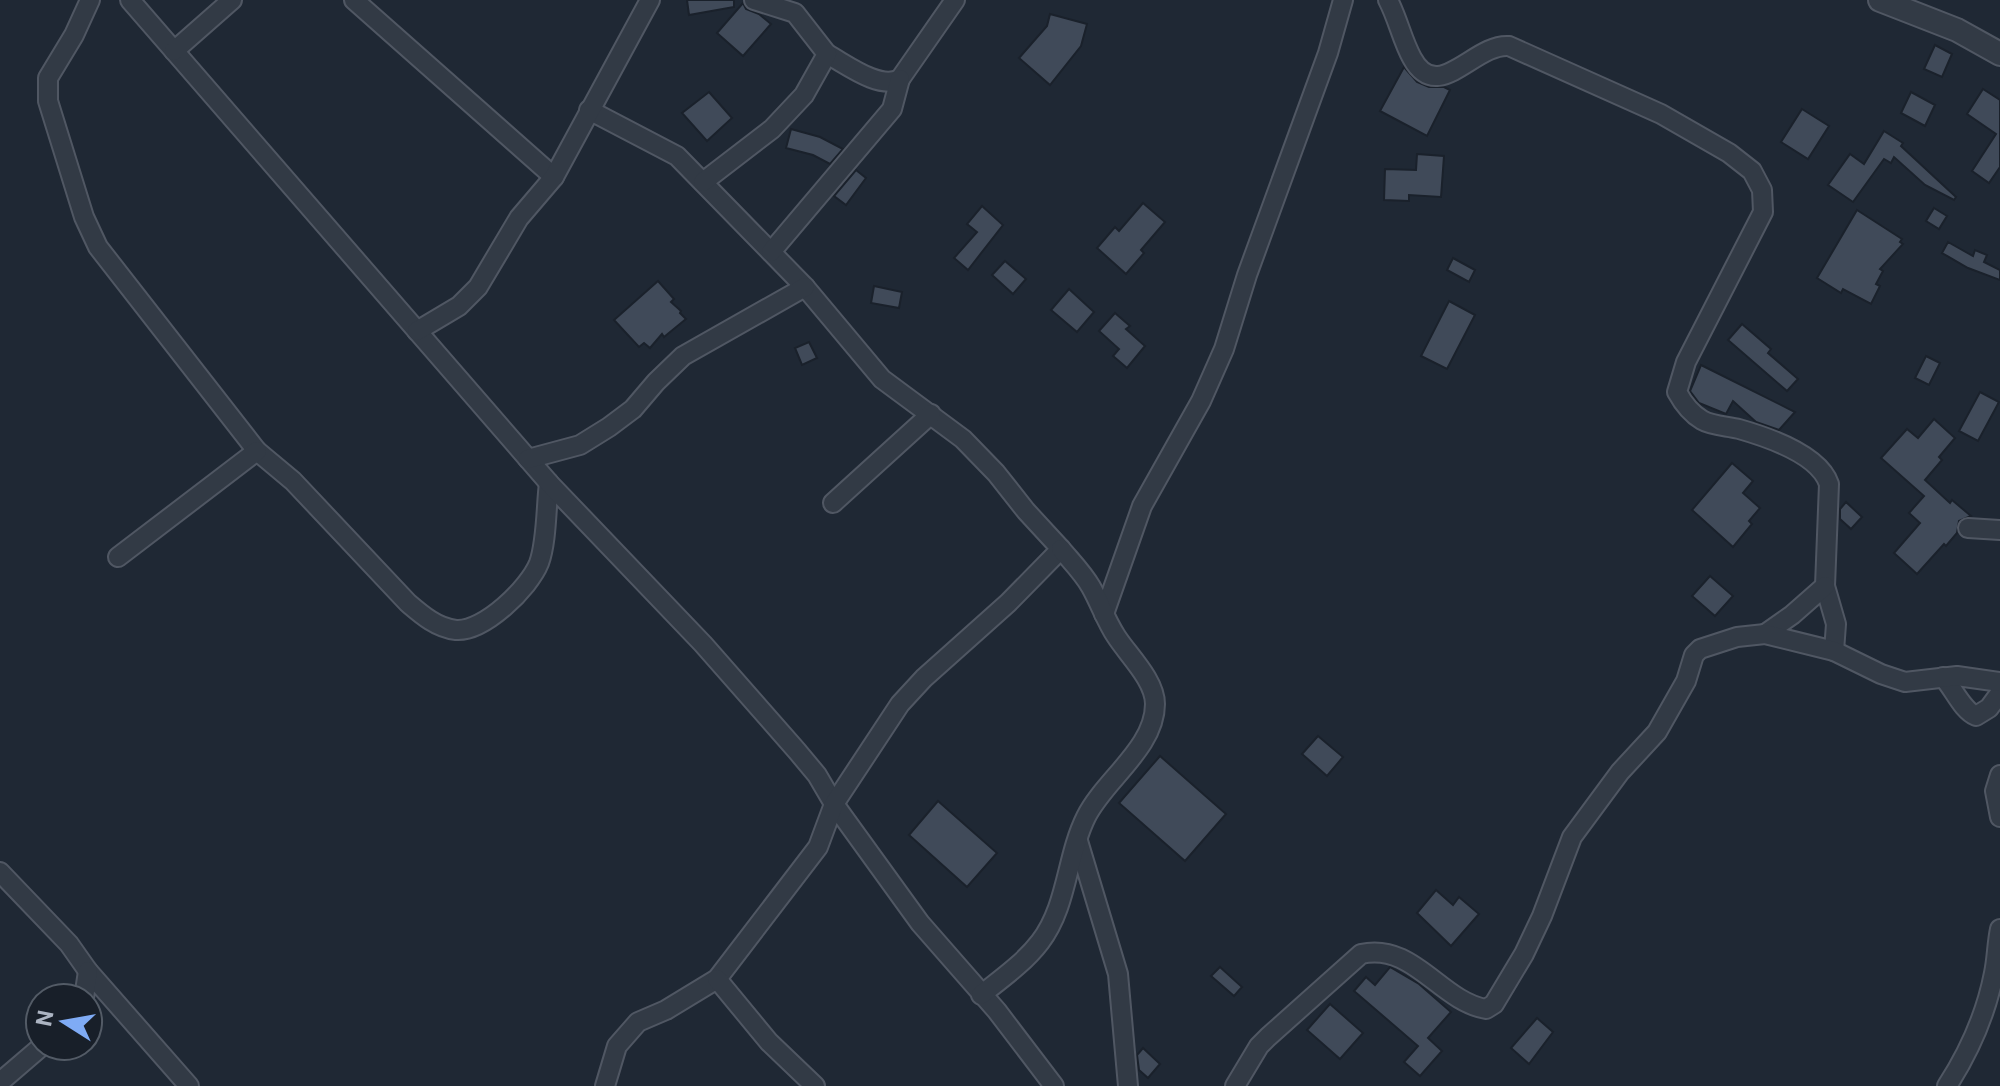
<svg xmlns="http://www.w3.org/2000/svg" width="2000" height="1086" font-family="Roboto,sans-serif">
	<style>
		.building { fill: #404a59; stroke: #1a212b; stroke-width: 2 }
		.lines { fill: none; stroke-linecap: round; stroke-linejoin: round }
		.minor-casing { stroke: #505763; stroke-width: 22 }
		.tertiary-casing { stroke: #505763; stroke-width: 26 }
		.minor { stroke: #323a45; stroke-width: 18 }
		.tertiary { stroke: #323a45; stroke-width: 22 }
	</style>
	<rect width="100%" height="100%" fill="#1f2834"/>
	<g class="building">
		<path d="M687 0H734V7L689 15Z"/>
		<path d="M743 3 746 9 759 14 771 24 743 56 717 33Z"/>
		<path d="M1050 14 1087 24 1081 46 1050 85 1019 58 1047 26Z"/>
		<path d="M1935 45 1952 54 1942 77 1924 69Z"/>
		<path d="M1404 67 1417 82 1429 87H1444L1450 90 1427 136 1380 111Z"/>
		<path d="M1983 89 2000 100V167L1989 183 1972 171 1996 134 1967 114Z"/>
		<path d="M709 92 732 118 707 141 682 113Z"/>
		<path d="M1911 92 1935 105 1925 126 1901 113Z"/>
		<path d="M1802 109 1829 126 1808 159 1781 142Z"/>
		<path d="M791 129 820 137 843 149 830 164 813 155 786 148Z"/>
		<path d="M1884 131 1903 143 1901 146 1956 197 1954 200 1925 185 1894 157 1891 163 1884 159 1853 202 1828 185 1850 154 1864 164Z"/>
		<path d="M1417 154 1444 156 1441 197 1409 195V201L1384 200 1385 169 1416 170Z"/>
		<path d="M856 170 866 178 846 205 834 196Z"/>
		<path d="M1143 203 1165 222 1141 250 1144 253 1126 274 1097 248 1115 227 1119 231Z"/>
		<path d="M982 206 1003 225 968 270 954 258 977 232 967 224Z"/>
		<path d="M1934 208 1947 216 1939 229 1926 221Z"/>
		<path d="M1857 210 1902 239 1900 242 1903 244 1880 269 1883 271 1876 284 1880 286 1871 304 1843 289 1841 293 1817 278Z"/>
		<path d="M1948 242 1973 256 1975 250 1987 255 1984 262 2000 270V280L1968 268 1942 253Z"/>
		<path d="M1453 258 1475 270 1469 282 1447 270Z"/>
		<path d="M1005 261 1026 279 1013 294 992 275Z"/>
		<path d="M658 281 674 299 671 302 681 311 680 313 686 319 664 337 662 334 650 348 644 343 639 347 614 320Z"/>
		<path d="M874 286 902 292 899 308 871 303Z"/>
		<path d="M1069 289 1094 312 1077 332 1051 310Z"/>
		<path d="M1449 301 1475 315 1447 369 1421 356Z"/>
		<path d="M1115 313 1130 326 1126 329 1145 346 1127 368 1113 356 1119 349 1099 331Z"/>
		<path d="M1742 324 1771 349 1768 353 1798 379 1787 391 1728 340Z"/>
		<path d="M809 342 817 358 802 365 795 348Z"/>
		<path d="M1926 356 1940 363 1929 385 1915 378Z"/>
		<path d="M1701 365 1795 412 1779 430 1756 422 1733 401 1726 414 1699 403 1690 391Z"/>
		<path d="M1980 392 1999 402 1978 441 1959 431Z"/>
		<path d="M1934 419 1955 438 1939 457 1942 460 1925 480 1950 503 1952 500 1971 516 1959 521 1957 533 1946 546 1944 544 1917 574 1894 553 1920 523 1909 513 1924 496 1881 458 1907 429 1918 438Z"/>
		<path d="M1732 463 1753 481 1743 493 1760 508 1749 521 1752 524 1733 547 1692 510Z"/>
		<path d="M1846 502 1862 517 1851 529 1840 519V509Z"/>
		<path d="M1710 576 1733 596 1715 616 1692 596Z"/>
		<path d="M1318 736 1343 757 1327 776 1302 754Z"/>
		<path d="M1160 756 1226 814 1185 861 1119 803Z"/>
		<path d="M938 801 997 853 967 887 909 835Z"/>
		<path d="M1436 890 1453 905 1459 897 1479 914 1451 946 1417 913Z"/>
		<path d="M1220 967 1242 987 1234 996 1211 976Z"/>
		<path d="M1390 967 1419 984 1451 1012 1428 1038 1442 1051 1420 1076 1404 1062 1418 1046 1354 991 1366 977 1375 985Z"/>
		<path d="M1330 1004 1363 1033 1340 1059 1307 1030Z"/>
		<path d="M1537 1018 1553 1032 1529 1064 1511 1048Z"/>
		<path d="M1143 1048 1160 1064 1148 1078 1139 1070 1137 1055Z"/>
	</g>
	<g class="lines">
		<defs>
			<g id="minor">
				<path d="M90 0 74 35 48 78V101L84 217 98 247 257 451 293 481 408 603C422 615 437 628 456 630 484 632 529 588 539 563 547 541 546 506 549 483"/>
				<path d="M130 0 549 483 703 644 797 751 817 775 834 804 920 923 997 1011 1054 1086"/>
				<path d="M354 0 554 177"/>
				<path d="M1388 0C1398 19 1402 40 1412 58 1438 106 1474 43 1509 46L1661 114 1729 153 1752 171 1762 190 1763 212 1686 362 1677 392C1683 403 1690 413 1702 420 1712 426 1728 426 1739 429 1767 437 1819 454 1829 484L1825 586 1836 624 1834 651"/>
				<path d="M174 51 232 0"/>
				<path d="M827 54C846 64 879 90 900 79L955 0"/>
				<path d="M589 110 677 156 805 287 882 379 963 439 996 473 1026 511 1061 549 1008 603 924 678 900 704 834 804 818 847 717 979 666 1010 638 1022 617 1046 605 1086"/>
				<path d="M703 182 772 129 804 95 827 54 795 13 754 0"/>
				<path d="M771 252 892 109 900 79"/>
				<path d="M417 331 459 306 478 287 519 218 554 177 650 0"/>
				<path d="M528 459 580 445 609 427 633 409 656 382 683 356 805 287"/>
				<path d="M833 503 931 414"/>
				<path d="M1968 528 2000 530"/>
				<path d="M118 557 257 451"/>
				<path d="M1104 614 1142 506 1201 401 1224 349 1247 275 1328 53 1343 0"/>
				<path d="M1765 634 1792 615 1825 586"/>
				<path d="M1943 677C1954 689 1962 710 1976 716L1989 708 2000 693"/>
				<path d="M2000 775 1995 791 2000 817"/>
				<path d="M1078 841 1118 974 1128 1086"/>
				<path d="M0 872 69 944 88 971 189 1086"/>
				<path d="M717 979 769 1042 815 1086"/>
				<path d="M981 995C1001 979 1024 963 1040 942 1068 905 1066 857 1086 817 1104 780 1155 748 1155 704 1155 680 1128 655 1116 636 1106 621 1100 603 1091 587 1083 573 1071 561 1061 549"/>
				<path d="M84 998 88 971"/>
				<path d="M0 1082 42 1046"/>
				<path d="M1235 1086 1259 1046 1268 1037 1361 954C1413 942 1440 1001 1486 1009L1494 1004 1524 954 1542 916 1572 837 1620 772 1657 732 1686 681 1694 655 1700 649 1737 637 1765 634 1834 651 1881 674 1905 682 1957 676 2000 682"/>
				<path d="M1947 1086C1969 1052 1986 1014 1994 973 1997 959 1997 943 2000 929"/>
			</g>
			<path id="tertiary" d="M1880 0 1957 30 2000 54"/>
		</defs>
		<use href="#minor" class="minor-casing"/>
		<use href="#tertiary" class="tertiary-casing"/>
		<use href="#minor" class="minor"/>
		<use href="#tertiary" class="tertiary"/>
	</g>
	<g transform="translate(64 1022) rotate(281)"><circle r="38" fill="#181f29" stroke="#535b66" stroke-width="2"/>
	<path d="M0-6L14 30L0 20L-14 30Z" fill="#7fabf5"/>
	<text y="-12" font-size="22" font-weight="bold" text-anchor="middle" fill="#acb4c2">N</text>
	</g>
</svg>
